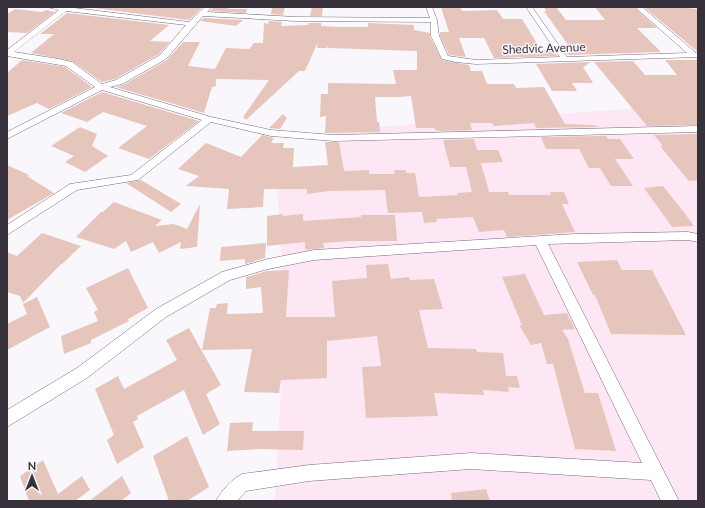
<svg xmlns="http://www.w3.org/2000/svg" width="705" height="508" font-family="Lato,sans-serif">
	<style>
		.industrial { fill: #fde7f4 }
		.building { fill: #e6c5bc }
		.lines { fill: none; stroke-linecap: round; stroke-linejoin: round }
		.street-casing { stroke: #766880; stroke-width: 1 }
		.street { fill: #fff; fill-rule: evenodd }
		.labels { text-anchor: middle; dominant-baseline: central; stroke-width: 3; stroke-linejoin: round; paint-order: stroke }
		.far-street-label { font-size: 12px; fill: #37313c; stroke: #faf7fc }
	</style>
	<rect width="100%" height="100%" fill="#faf7fc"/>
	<path class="industrial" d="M698 104V501H275L285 310 276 172 336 166 334 130Z"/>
	<g class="building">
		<path d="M86 7H203L189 20Z"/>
		<path d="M214 7H230L228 9H247L246 13 210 11Z"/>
		<path d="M272 7H285L283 15 271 14Z"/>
		<path d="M312 7H323L322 16H310Z"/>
		<path d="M441 7H460L462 11 497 10 503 19H522L541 50H553L557 56 494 58 484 38H459L466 57 449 55 440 36V32H449Z"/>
		<path d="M544 7H556L566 20H605L595 7H634L657 28H637L661 52 568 55 564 49H571L544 11H546Z"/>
		<path d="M644 7H676L698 9V52Z"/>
		<path d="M15 9 42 12 46 10 55 12 27 33 7 32V14Z"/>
		<path d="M67 13 169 25 150 41 170 42 159 54 115 79 102 82 72 61 31 53 54 34H40Z"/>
		<path d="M204 18 243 20 236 26 200 21Z"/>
		<path d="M269 21 282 22 281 26 308 25 309 23H321V26L337 27H368V23L414 25V30L430 33V37L442 60 469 65 471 71H482L487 84H514L516 88 544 87 565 124 593 125 600 127 536 128 534 123 494 126 492 123H470L472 130 441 131 435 130V128H416L411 96 397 97H375L377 122H379L380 132 325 133 326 116 320 117 321 94H328V83L396 84 393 70H417V51L328 48V46L327 48H317L318 42 305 71H299L246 120 243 117 269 80 216 79V86L212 87 204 113 116 87 123 85 167 60 183 42H200L188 66 215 69 226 48 249 49 254 43H263L264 23 268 24Z"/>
		<path d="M22 60 65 67 92 87 49 109 37 103 7 116V73Z"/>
		<path d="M665 60H698V125L647 126 594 62 633 61 645 75H677Z"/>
		<path d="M591 62 583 67 593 83H572L577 91H552L536 64Z"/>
		<path d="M102 92 199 121 149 159 118 148 147 126 103 112 87 122 61 113Z"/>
		<path d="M283 114 287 118 280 129 269 128Z"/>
		<path d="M80 127 97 134 92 146 108 156 85 172 65 162 74 156 51 146Z"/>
		<path d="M698 134V180L689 181 660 146H663L654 135Z"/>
		<path d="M262 135 274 138 271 143H284L283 148H294L293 167 328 165 325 142H339L344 171 369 170V174H395L394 170H406V173H415L419 197 458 195 457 193 472 192 466 167H450L443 140 474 139 477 150H498L503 162 481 163 489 192H508L509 195H551L550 192H564L569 204H562L575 232 507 237 504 230 479 232 473 217 436 219 437 222 424 223 422 212 388 213 385 190 329 191 307 194V189H264L263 207 227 209 229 189 186 186 199 176 178 169 206 143 241 157Z"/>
		<path d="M606 136 608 139H620L634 159H615L633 186H611L600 168H589L579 149H546L541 137Z"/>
		<path d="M7 165 29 175 27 176 54 193 7 220Z"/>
		<path d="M141 180 181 204 171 212 126 183Z"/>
		<path d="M663 186 683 211 694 226 672 227 644 188Z"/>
		<path d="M114 202 162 220 155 226 174 224 187 229 200 204 197 247 180 249 181 242 159 253 153 242 131 252 126 241 114 249 76 237 101 212H103Z"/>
		<path d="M283 214V216L303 214V221L361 217V215H395L397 241H351L323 243 324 248 305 250V242L267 246V216Z"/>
		<path d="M42 233 81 246 62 264H61L23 303 20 296 7 292V252L17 256Z"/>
		<path d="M266 243 265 258 245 264V259L220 261 221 247Z"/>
		<path d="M617 260 622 270H652L686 335 611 334 595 295H593L577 262Z"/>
		<path d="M388 264 391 279 409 277 410 280 434 279 443 309 419 310 428 348 476 349 477 352 503 353 506 376H517L520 388 508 387 509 392 483 390 484 395 434 393 438 416 366 418 362 367 381 366 377 336 327 341V378L281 380 279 393 244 392 252 349 202 350 210 308H216L217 304 228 303 227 314 263 313 261 287 246 289V277L267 271 289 270 286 317H335L332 281 367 278 366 265Z"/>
		<path d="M128 268 148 308 128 319 129 321 91 340V343L64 354 61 336 98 321 94 312 98 310 86 288Z"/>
		<path d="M525 274 544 315 567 313 575 329 562 330 568 339 585 393H598L616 451 575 449 553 364H547L541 343 531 345 519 325H522L502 277Z"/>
		<path d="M37 297 50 327 7 350V324L27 314 23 304Z"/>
		<path d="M189 328 221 385 206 394 220 424 203 435 184 390 137 416 138 419 133 422 144 447 117 464 107 440 114 435 95 389 118 376 124 389 177 360 166 340Z"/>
		<path d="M253 422 252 431H304L303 450 258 449 227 451 230 423Z"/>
		<path d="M187 436 209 487 187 501H169L153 456Z"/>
		<path d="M43 460 58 494 82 476 90 490 75 501H29L20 476Z"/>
		<path d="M122 476 131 493 121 501H89Z"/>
		<path d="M486 489 490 501H452L451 493Z"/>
	</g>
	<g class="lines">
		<defs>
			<g id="street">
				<path d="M47 7H66L189 22 205 7H212L207 12 296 17 430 18 426 7H432L437 20 439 36 448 56 476 60 560 57 526 7H532L567 57 687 53 635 7H642L696 53H698V57L476 64 455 62 442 59 431 36V22L296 21 203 16 166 59 122 84 110 87 211 117 271 130 334 135 698 126V132L334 141 271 136 211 122 138 180 77 190 7 235V225L70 184 131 175 202 120 102 90 7 139V132L95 87 66 66 7 56V50L59 10ZM66 11 186 25 160 55 116 80 102 84 72 62 59 59 14 52Z"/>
				<path d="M688 232 698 234V242L688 240 548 244 679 501H661L651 480 471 469 309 481 246 491 237 501H216C221 491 232 479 242 474L309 465 471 453 642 463 536 245 314 260 268 269 230 280 166 317 87 378 7 427V410L77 368 156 309 222 272 268 259 314 250 575 234Z"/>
			</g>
		</defs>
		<use href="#street" class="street-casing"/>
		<use href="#street" class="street"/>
	</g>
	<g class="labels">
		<g class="far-street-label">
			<text transform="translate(544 48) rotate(-2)">Shedvic Avenue</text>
		</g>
	</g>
	<rect width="705" height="508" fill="none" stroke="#37313c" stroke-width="16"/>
	<g transform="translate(32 476)" stroke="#faf7fc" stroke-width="3" paint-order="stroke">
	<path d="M0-3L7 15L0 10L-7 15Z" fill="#37313c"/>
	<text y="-6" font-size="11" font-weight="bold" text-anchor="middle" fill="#37313c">N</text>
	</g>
</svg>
